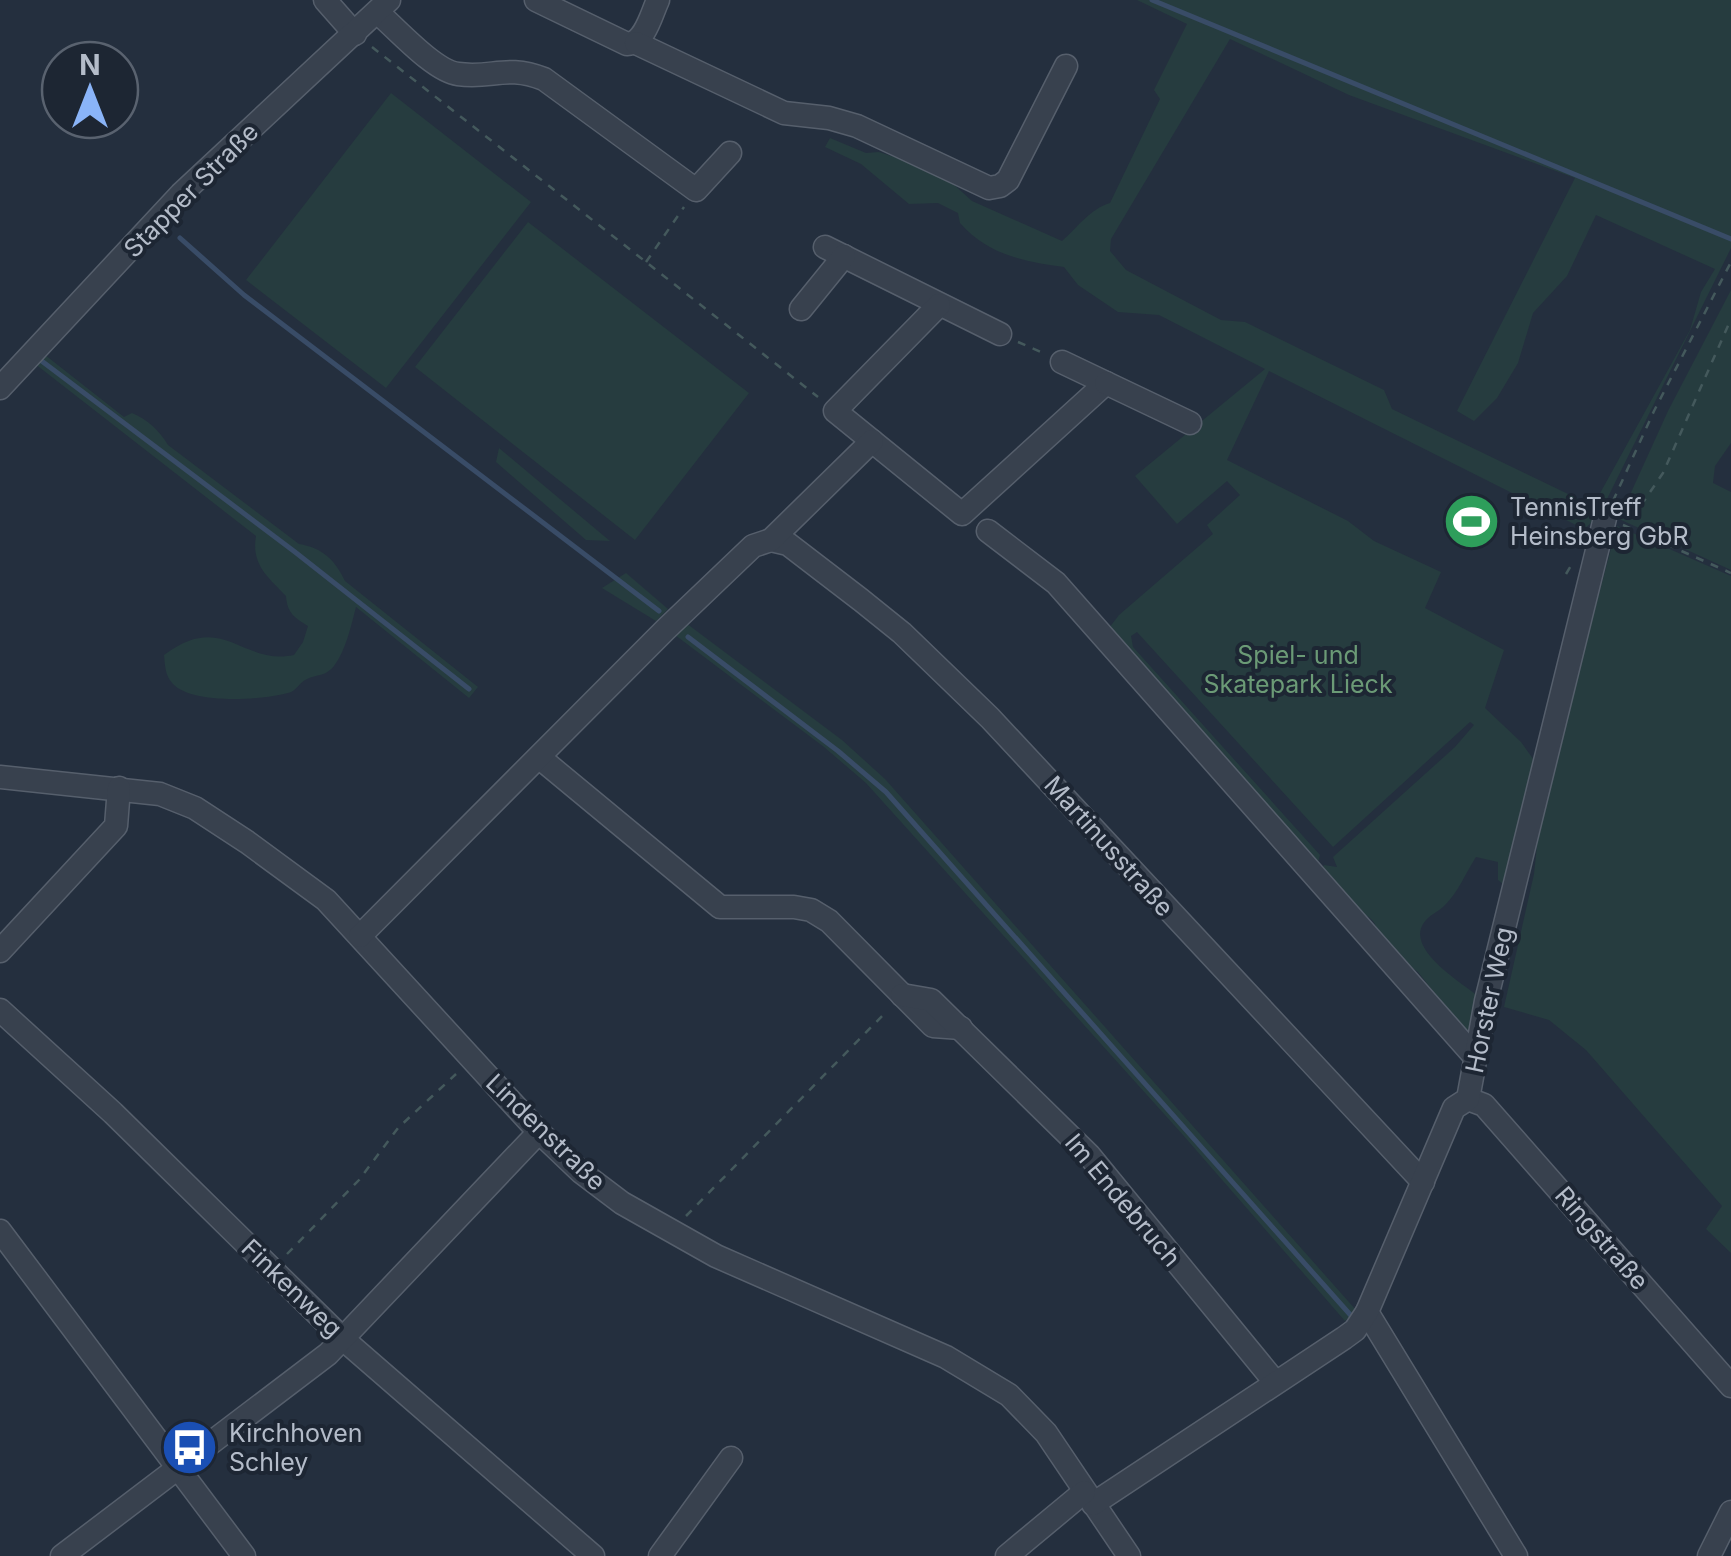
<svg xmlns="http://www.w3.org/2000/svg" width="1731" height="1556" font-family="Inter,sans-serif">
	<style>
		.green { fill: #263c3f; fill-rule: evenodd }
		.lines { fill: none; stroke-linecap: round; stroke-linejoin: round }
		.stream { stroke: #394c67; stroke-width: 5 }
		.minor-casing { stroke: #565f6c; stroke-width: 25 }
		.path { stroke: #44595c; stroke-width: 2.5; stroke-dasharray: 8 8; stroke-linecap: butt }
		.minor { stroke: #38414e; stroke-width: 22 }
		.labels { text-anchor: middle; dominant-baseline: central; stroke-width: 8; stroke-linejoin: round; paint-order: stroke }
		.street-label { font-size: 25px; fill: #b4bcc9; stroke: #1d2633 }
		.poi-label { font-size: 25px; fill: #b4bcc9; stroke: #1d2633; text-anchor: start }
		.park-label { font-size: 25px; fill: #6b9a76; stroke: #1d2633 }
	</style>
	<rect width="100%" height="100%" fill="#242f3e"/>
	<g class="green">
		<path d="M1137 0H1731V248L1606 501 1608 514 1604 523H1591L1584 529 1269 371 1227 460 1348 521 1374 541 1441 572 1425 608 1504 650 1485 708 1521 742 1536 763 1504 885 1498 880V862L1476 857C1466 872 1458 893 1445 905 1440 911 1431 914 1426 920 1401 947 1462 983 1479 997L1472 1031 1465 1032 1418 972 1378 942C1380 914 1360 915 1343 900 1334 893 1327 883 1319 875L1324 865 1337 867 1333 857 1455 747 1474 725 1470 722 1333 847 1137 632 1131 636 1133 647 1320 855 1318 863 1109 628 1119 615 1213 534 1207 525 1240 495 1227 481 1177 524 1135 476 1265 369 1159 315 1118 312 1078 285 1064 267C1023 261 988 255 960 223L958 213 938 203 909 204 861 164 825 147 830 138 866 153 879 152 940 172 972 201 1062 241C1077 228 1090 209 1110 203L1160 99 1154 90 1187 24ZM1230 39 1349 95 1575 178 1457 411 1474 421 1497 398 1518 363 1533 313 1567 276 1596 215 1715 269 1701 292 1690 330 1593 506 1392 409 1384 390 1245 322 1221 320 1126 270 1110 251 1111 239Z"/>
		<path d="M391 93 531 202 386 388 246 280Z"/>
		<path d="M528 222 749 393 635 540 415 367Z"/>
		<path d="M1731 290V443L1715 466 1713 483 1731 492V570L1619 519 1668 411Z"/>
		<path d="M40 351 124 417 132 413C148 420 159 430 168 445L299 544C323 548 335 560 345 581L478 687 469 698 356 607C351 626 346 650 334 666 325 677 317 674 307 679 299 682 297 691 288 693 263 700 193 705 173 684 165 676 165 665 164 655 224 610 241 666 294 655L303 642 308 626C295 618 287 613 286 596 268 577 251 565 256 536L30 360Z"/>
		<path d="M499 448 610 541 586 540 496 462Z"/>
		<path d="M1617 526 1731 576V1253L1706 1229 1722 1206 1586 1050 1549 1020 1504 1007 1534 874 1540 817Z"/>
		<path d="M626 573 668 609 656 621 602 588Z"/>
		<path d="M686 623 842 740 885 779 1356 1310 1345 1321 1183 1135 866 783 824 747 675 635Z"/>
	</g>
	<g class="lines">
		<g class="stream">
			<path d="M1152 0 1731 239"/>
			<path d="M180 238 244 295 659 611"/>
			<path d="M39 359 295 552 469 689"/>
			<path d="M688 637 838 751 886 792 1354 1319"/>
		</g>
		<defs>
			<g id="minor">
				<path d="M325 0 355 34"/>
				<path d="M536 0 627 44C645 43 651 15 658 0"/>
				<path d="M377 12C397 29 434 71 458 74 493 79 505 64 544 79L696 190 730 153"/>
				<path d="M636 43 784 113 829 118 857 126 989 188 1000 186 1008 180 1066 66"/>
				<path d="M825 247 1000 334"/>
				<path d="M939 305 835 411 962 514 1106 383 1062 362"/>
				<path d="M801 309 844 256"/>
				<path d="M1106 383 1190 423"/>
				<path d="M0 388 181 194 389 0"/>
				<path d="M988 531 1056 583 1475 1057"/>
				<path d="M771 540 788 544 861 600 902 633 990 718 1423 1182"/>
				<path d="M540 758 720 907H794L811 910 829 921 933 1026 961 1028"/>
				<path d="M0 777 160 794 195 808 247 842 326 900 539 1132 581 1172 622 1203 716 1256 946 1357 1009 1395 1046 1433 1129 1556"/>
				<path d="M360 936 666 629 753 546 771 540 872 441"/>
				<path d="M0 951 116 826 119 788"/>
				<path d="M902 995 931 1000 1089 1155 1275 1382"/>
				<path d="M0 1010 113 1113 343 1339 593 1556"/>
				<path d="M1468 1099 1484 1105 1731 1386"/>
				<path d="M0 1231 244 1556"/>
				<path d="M1367 1312 1516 1556"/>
				<path d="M1093 1504 1344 1338 1355 1330 1367 1312 1454 1108 1468 1099 1486 1001 1605 518"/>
				<path d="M62 1556 328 1354 539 1132"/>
				<path d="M660 1556 731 1458"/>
				<path d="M1007 1556 1084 1492"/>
				<path d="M1709 1556 1731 1512"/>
			</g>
		</defs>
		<use href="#minor" class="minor-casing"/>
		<g class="path">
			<path d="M372 47 818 397"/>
			<path d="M646 262 684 207"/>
			<path d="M1018 342 1043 353"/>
			<path d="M1613 501 1654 411 1731 262"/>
			<path d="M1624 508 1644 501 1663 473 1731 319"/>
			<path d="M1623 525 1731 573"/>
			<path d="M1566 574 1572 564"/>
			<path d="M686 1216 887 1011"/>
			<path d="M287 1254 359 1180 398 1128 456 1074"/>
		</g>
		<use href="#minor" class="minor"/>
	</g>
	<defs>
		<symbol id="stadium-disc" viewBox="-11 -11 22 22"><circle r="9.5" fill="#2e9e5b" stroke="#1d2633"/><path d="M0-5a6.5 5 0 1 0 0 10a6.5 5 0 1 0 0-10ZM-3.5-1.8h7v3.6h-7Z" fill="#fff"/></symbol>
		<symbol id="bus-disc" viewBox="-11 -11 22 22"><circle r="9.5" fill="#1a4fb4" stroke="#1d2633"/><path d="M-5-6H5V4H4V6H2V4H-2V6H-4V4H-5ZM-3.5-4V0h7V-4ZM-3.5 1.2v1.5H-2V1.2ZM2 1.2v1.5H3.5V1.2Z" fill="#fff"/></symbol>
	</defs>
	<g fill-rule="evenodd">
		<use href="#stadium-disc" x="1440" y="490" width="63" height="63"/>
		<use href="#bus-disc" x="158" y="1416" width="63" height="63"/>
	</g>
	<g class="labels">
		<g class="street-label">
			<text transform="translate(191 190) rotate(-45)">Stapper Straße</text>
			<text transform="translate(1109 846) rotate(48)">Martinusstraße</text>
			<text transform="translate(1489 1000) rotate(-78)">Horster Weg</text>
			<text transform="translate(546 1132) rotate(44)">Lindenstraße</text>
			<text transform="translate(1123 1200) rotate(50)">Im Endebruch</text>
			<text transform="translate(1602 1238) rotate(49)">Ringstraße</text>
			<text transform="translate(292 1288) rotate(44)">Finkenweg</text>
		</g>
		<g class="poi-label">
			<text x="1510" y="507">TennisTreff<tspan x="1510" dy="29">Heinsberg GbR</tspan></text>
			<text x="229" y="1433">Kirchhoven<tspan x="229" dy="29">Schley</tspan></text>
		</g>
		<g class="park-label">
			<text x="1298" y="655">Spiel- und<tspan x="1298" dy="29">Skatepark Lieck</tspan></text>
		</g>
	</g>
	<g transform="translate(90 90)"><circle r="48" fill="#1d2633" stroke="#59626f" stroke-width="2.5"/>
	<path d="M0-8L18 38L0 25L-18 38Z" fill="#8ab4f8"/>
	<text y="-15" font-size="28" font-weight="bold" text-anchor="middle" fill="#b4bcc9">N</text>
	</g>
</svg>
